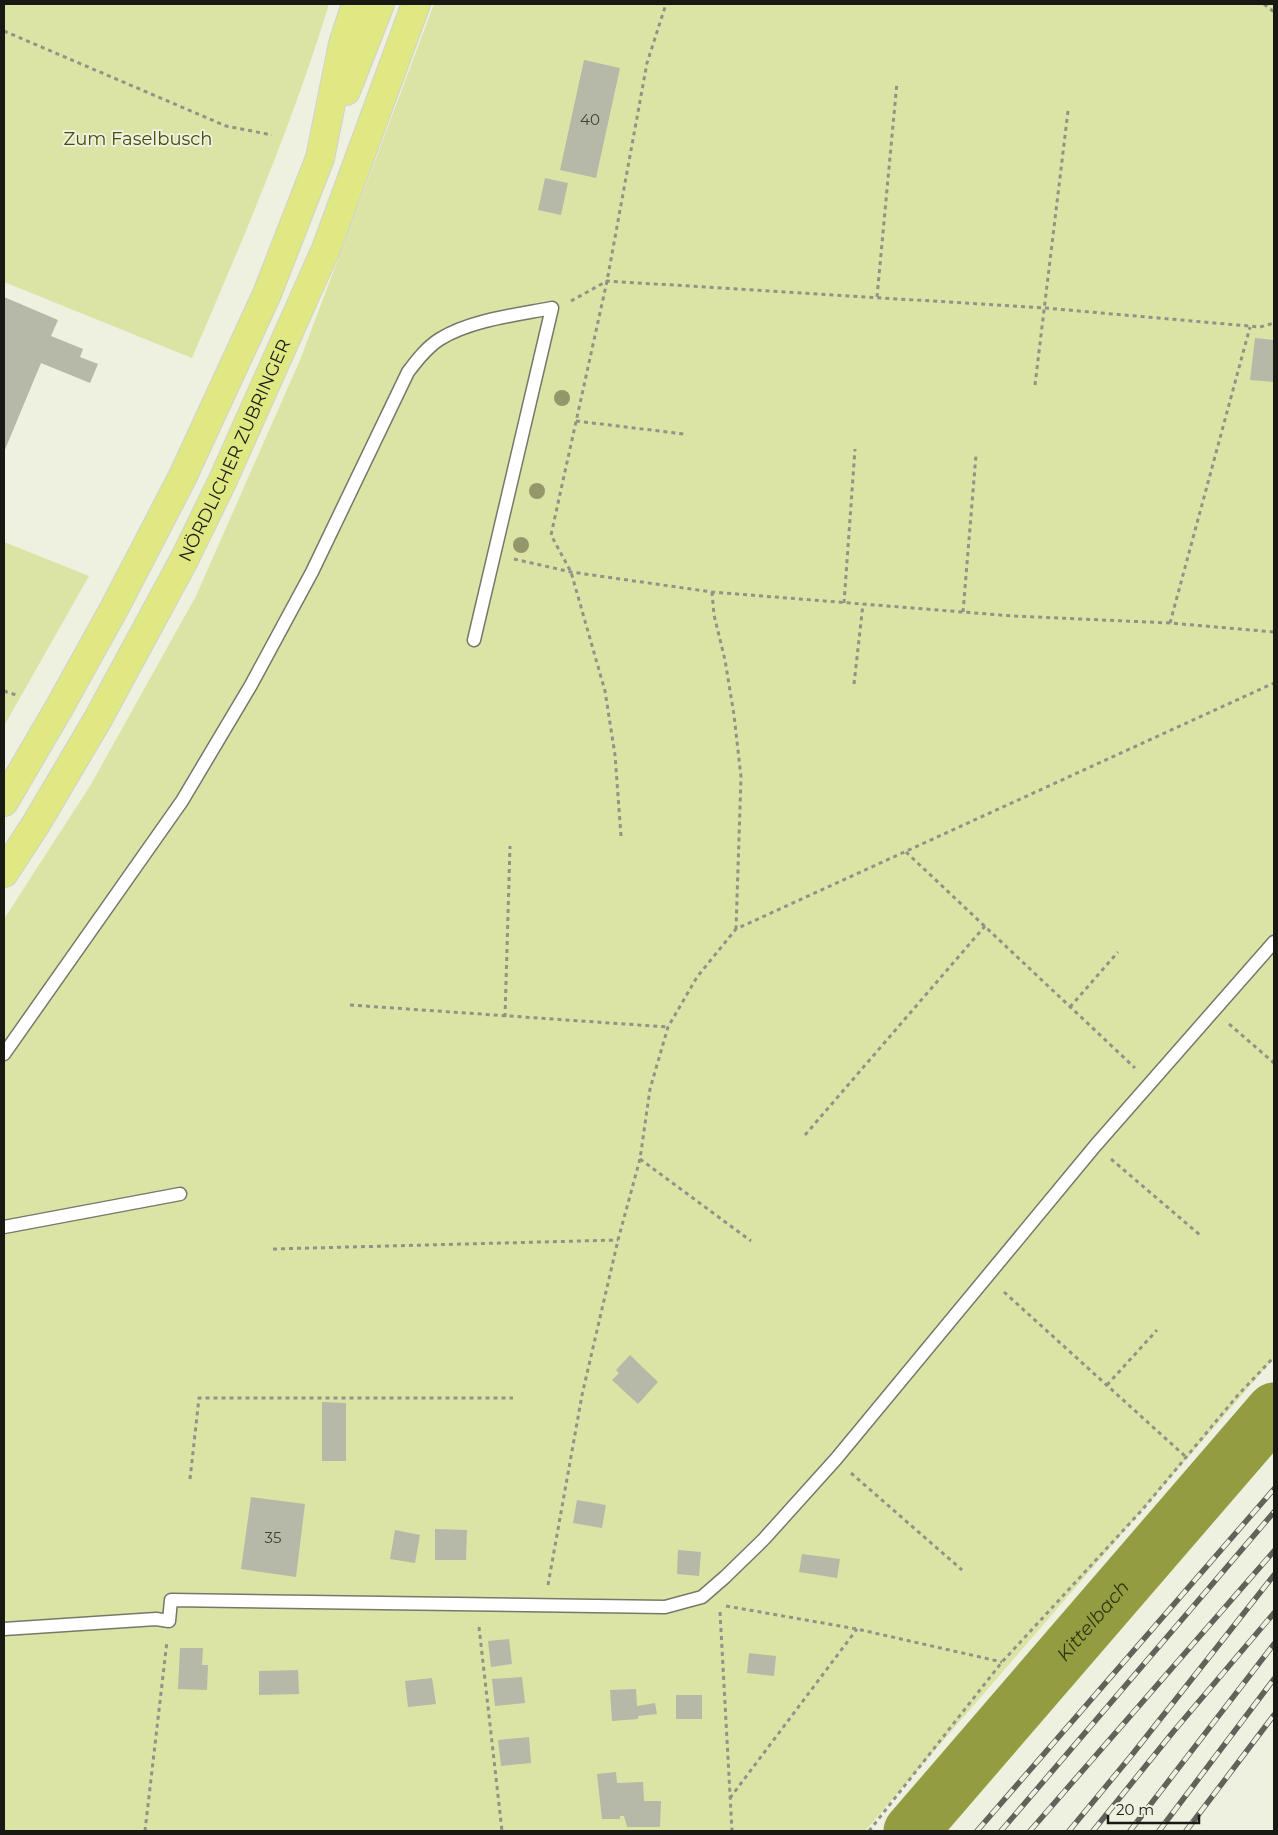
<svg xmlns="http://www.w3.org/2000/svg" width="1278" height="1835" font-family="Montserrat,sans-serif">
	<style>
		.green { fill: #dce4a5 }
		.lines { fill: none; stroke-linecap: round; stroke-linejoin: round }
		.river { stroke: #939c41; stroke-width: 55 }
		.building { fill: #b6b8a8 }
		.lane-casing { stroke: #767869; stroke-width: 15 }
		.primary-casing { stroke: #d1d1d0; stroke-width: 30 }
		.path { stroke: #929388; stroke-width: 3; stroke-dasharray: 4 4; stroke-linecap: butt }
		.lane { stroke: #fff; stroke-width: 12 }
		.primary { stroke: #e0e883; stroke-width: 28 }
		.rail-casing { stroke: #616259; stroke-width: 5.5 }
		.rail { stroke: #eef0e0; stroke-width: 4; stroke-dasharray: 11; stroke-linecap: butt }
		.tree { fill: #939769 }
		.labels { text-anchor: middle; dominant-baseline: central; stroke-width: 4; stroke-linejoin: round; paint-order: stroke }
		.number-label { font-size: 15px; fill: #404138 }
		.park-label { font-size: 18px; fill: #494e07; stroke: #eef0e0 }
		.street-label { font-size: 18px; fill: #181913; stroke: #eef0e0 }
		.water-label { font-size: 19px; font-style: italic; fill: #333710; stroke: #eef0e0 }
	</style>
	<rect width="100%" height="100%" fill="#eef0e0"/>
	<g class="green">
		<path d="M4 4H329C292 125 242 242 192 358L4 282Z"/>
		<path d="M434 4H1274V1358L865 1831H4V919L90 786 196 596 300 360Z"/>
		<path d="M4 542 89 576 4 726Z"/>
	</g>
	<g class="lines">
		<path class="river" id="s1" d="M911 1831 1274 1410"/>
	</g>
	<g class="building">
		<path d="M584 60 620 68 596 178 560 170Z"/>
		<path d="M545 178 568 183 561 215 538 210Z"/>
		<path d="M4 297 58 320 51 336 83 349 80 357 98 364 90 383 41 363 4 452Z"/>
		<path d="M1255 338 1274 340V382L1250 380Z"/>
		<path d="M630 1355 658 1382 638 1404 612 1380 619 1373 616 1370Z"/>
		<path d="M322 1402 346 1403V1461H322Z"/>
		<path d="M251 1497 305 1504 296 1577 241 1569Z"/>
		<path d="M577 1500 606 1505 602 1528 573 1523Z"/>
		<path d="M435 1529 467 1530 466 1560H435Z"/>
		<path d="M395 1530 420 1535 415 1563 390 1559Z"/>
		<path d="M678 1550 701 1552 699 1576 677 1574Z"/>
		<path d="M802 1554 840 1559 837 1578 799 1572Z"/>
		<path d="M509 1639 512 1664 491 1667 488 1641Z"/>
		<path d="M180 1648H203L202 1665H208L207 1690 178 1689Z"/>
		<path d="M749 1653 776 1656 774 1676 747 1673Z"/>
		<path d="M298 1670 299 1694 259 1695V1671Z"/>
		<path d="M522 1677 525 1703 495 1706 492 1679Z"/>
		<path d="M432 1678 436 1704 408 1707 405 1681Z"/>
		<path d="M636 1689 637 1706 655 1703 657 1714 638 1716V1719L612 1721 610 1690Z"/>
		<rect x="676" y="1695" width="26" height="24"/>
		<path d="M529 1737 531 1763 501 1766 498 1740Z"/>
		<path d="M616 1772 617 1783 643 1782 644 1801H661L660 1827H627L624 1816H620V1819H602L597 1774Z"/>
	</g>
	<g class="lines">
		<defs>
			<g id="lane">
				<path d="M4 1054 182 801 251 685 312 572 408 372C417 360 427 347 440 339 471 320 516 315 552 308L474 640"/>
				<path d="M4 1227 180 1194"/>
				<path d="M4 1629 156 1619 169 1621 171 1600 665 1607 702 1597 725 1577 764 1539 836 1459 1095 1146 1274 942"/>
			</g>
			<g id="primary">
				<path d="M346 91 380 4"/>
				<path d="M4 802 59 708 115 607 182 478 267 294 320 158 343 44 356 4"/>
				<path id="s2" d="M4 873 36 824 98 719 184 560 223 480 326 249 416 4"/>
			</g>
		</defs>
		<use href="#lane" class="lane-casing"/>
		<use href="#primary" class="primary-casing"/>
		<g class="path">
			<path d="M1264 4 1274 12"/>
			<path d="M4 31 226 126 272 135"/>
			<path d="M877 297 897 82"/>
			<path d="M571 301 607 281 1045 308 1260 327 1274 323"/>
			<path d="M1035 385 1068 111"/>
			<path d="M576 421 684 434"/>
			<path d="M514 559 571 572 712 592 1013 616 1170 623 1274 632"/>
			<path d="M712 592 714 615 725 660 734 715 741 777 736 929"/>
			<path d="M844 603 855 449"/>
			<path d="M963 612 976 455"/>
			<path d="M1170 623 1250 327"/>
			<path d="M854 684 863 604"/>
			<path d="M4 691 19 696"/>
			<path d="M621 836 615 755 605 691 571 572 551 535 607 281 647 63 666 4"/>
			<path d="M906 852 1135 1068"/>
			<path d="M350 1005 668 1027"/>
			<path d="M1070 1007 1118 952"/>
			<path d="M505 1017 510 846"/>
			<path d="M1229 1024 1274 1063"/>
			<path d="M805 1135 985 926"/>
			<path d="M640 1159 751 1241"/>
			<path d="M1111 1159 1200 1235"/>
			<path d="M273 1249 618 1240"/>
			<path d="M1004 1292 1186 1457"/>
			<path d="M1107 1385 1157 1330"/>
			<path d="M851 1473 962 1570"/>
			<path d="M190 1479 199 1398H513"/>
			<path d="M548 1585 582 1395 618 1240 640 1159 650 1089 668 1027 697 977 736 929 1274 683"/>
			<path d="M726 1606 857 1629 1002 1662"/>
			<path d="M720 1612 732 1831"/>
			<path d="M479 1627 502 1831"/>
			<path d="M730 1798 857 1629"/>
			<path d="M145 1831 167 1641"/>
			<path d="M869 1831 1002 1662 1142 1510 1238 1395 1274 1357"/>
		</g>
		<use href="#lane" class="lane"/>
		<use href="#primary" class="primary"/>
		<defs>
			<g id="rail">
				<path d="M977 1831 1274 1489"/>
				<path d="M1001 1831 1274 1512"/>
				<path d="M1030 1831 1274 1551"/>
				<path d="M1069 1831 1131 1756 1274 1575"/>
				<path d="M1093 1831 1173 1732 1274 1613"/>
				<path d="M1130 1831 1274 1644"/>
				<path d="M1159 1831 1274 1679"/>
				<path d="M1186 1831 1274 1715"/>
			</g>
		</defs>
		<use href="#rail" class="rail-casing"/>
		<use href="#rail" class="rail"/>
	</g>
	<g class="tree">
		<circle cx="562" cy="398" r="8"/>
		<circle cx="537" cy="491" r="8"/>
		<circle cx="521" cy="545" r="8"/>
	</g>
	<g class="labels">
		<g class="number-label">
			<text x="590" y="119">40</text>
			<text x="273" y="1537">35</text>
		</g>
		<g class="park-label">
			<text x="138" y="139">Zum Faselbusch</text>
		</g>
		<g class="street-label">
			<text stroke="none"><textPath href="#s2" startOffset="482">NÖRDLICHER ZUBRINGER</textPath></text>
		</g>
		<g class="water-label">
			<text stroke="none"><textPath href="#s1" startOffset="278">Kittelbach</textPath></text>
		</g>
	</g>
	<rect width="1278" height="1835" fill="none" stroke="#181913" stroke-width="10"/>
	<path d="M1108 1815v8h91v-8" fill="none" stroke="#181913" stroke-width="2.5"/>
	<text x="1116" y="1815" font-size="15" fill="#181913" stroke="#eef0e0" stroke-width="4" paint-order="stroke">20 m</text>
</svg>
